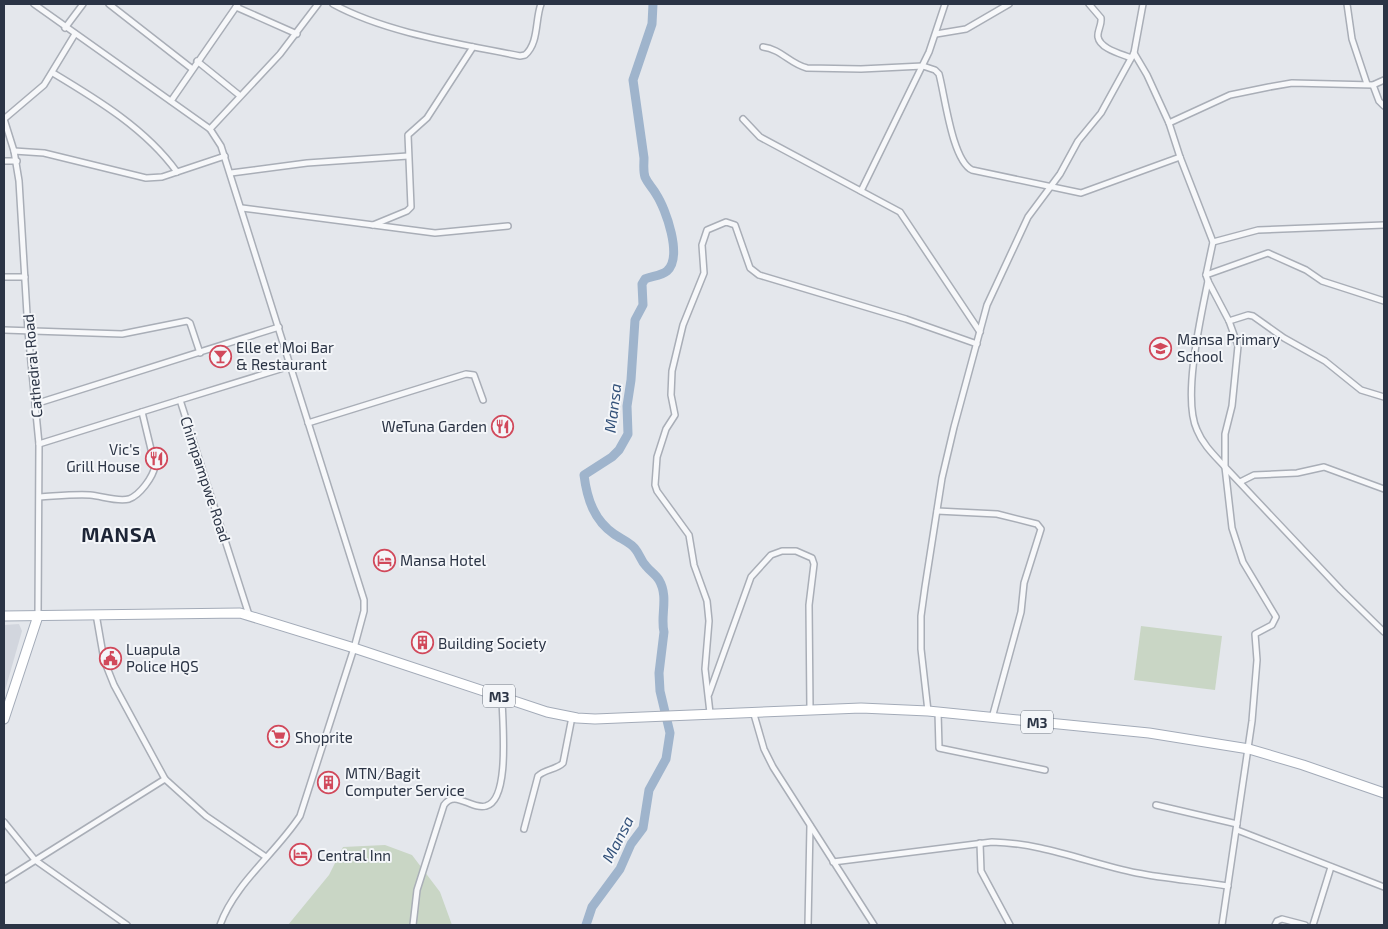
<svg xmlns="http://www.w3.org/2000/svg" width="1388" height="929" font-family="'Exo 2',sans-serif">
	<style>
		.built { fill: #d2d6de }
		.green { fill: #c9d6c5 }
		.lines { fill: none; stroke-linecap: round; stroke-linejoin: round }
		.river { stroke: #9fb4cc; stroke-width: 9 }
		.minor-casing { stroke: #a9aeb7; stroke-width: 8 }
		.primary-casing { stroke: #a3abb8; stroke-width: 11 }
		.minor { stroke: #f7f8fa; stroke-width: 5 }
		.primary { stroke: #fff; stroke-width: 9 }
		.labels { text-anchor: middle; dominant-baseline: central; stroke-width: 4; stroke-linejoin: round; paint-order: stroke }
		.shield { fill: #f4f6f9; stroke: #676e7b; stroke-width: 1 }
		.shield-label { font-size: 14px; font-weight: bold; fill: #2b3445 }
		.poi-label { font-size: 15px; fill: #2b3445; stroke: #f4f6f9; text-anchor: start }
		.street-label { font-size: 15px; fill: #2b3445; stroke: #f4f6f9 }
		.water-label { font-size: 16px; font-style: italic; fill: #34527a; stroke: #f4f6f9 }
		.district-label { font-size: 20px; font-weight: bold; letter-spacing: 1px; fill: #1d2536; stroke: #f4f6f9 }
	</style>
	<rect width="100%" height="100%" fill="#e4e7ec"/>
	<path class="built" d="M19 624 22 631 4 694V625Z"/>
	<g class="green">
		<path d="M1141 626 1222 636 1215 690 1134 680Z"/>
		<path d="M385 845 412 855 440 892 452 925H288L329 875 343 847Z"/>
	</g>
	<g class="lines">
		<path class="river" d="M586 925 592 907 620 869 631 844 643 828 649 790 666 759 670 733 660 691 659 673 664 632C660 616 669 597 659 580 656 575 650 571 646 566 641 561 640 555 636 550 632 543 621 539 614 534 594 520 587 499 584 475L612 457 619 450 628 434 627 406 631 380 635 320 643 305 642 284 645 279C652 276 661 276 667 271 683 257 666 209 656 194 653 188 648 184 645 177 643 171 644 165 644 158L633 80 652 24 653 4"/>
		<defs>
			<g id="minor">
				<path d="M34 4 210 129 221 146 364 600V611L354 648 300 816C276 853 235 883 220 925"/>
				<path d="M109 4 191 68"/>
				<path d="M333 4C386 33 461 44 520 56L525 55C539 43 535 20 541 4"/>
				<path d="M1089 4 1101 18C1102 25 1097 31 1098 37 1100 49 1122 54 1131 58"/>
				<path d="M1347 4 1352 39 1367 84"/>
				<path d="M236 7 297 34"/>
				<path d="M65 28 83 4"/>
				<path d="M936 34 966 29 1009 4"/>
				<path d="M763 47C781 49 790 64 807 68L861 69 923 66 935 70 939 74C945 96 952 160 972 170L1081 193 1180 157"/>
				<path d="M1134 53 1147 75 1169 123 1180 157 1213 242 1206 275 1208 281 1229 321 1238 346 1232 406 1225 434V467L1232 528 1243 562 1276 617 1272 625 1255 634 1257 660 1252 721 1222 925"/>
				<path d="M197 61 239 95"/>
				<path d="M53 73C98 100 146 129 177 172"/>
				<path d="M1373 85 1379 101 1384 106"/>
				<path d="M171 101 238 4"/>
				<path d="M4 119 14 151 19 181 28 331 39 444 38 616"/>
				<path d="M4 119 44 85 75 34"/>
				<path d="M743 119 760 137 900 212 980 332"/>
				<path d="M1169 123 1230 95 1269 87 1292 83 1373 85 1384 80"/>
				<path d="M210 129 280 54 318 4"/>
				<path d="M14 151 44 153 146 178 162 177 225 156"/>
				<path d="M4 161H17"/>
				<path d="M231 173 307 163 408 156"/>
				<path d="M861 191 929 52 945 4"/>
				<path d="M242 208 435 233 508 226"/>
				<path d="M373 225 407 211 411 207 408 135 427 118 473 47"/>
				<path d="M1213 242 1258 230 1384 225"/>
				<path d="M1206 275 1268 253 1306 270 1322 281 1384 301"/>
				<path d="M4 277H25"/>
				<path d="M1208 281C1201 316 1182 398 1197 430 1203 445 1215 456 1225 467L1341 590 1384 632"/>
				<path d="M1229 321 1248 315 1253 316 1284 338 1325 361 1361 390 1384 397"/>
				<path d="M4 330 122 334 187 321 190 323 200 353"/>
				<path d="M180 400 290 366"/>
				<path d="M35 404 279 327"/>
				<path d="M308 423 466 374 474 375 483 400"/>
				<path d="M39 444 180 400 249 615"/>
				<path d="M1240 482 1254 475 1297 473 1324 467 1384 489"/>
				<path d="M40 497C57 496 74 494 90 495 102 496 117 502 129 499 140 495 153 477 155 466L142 412"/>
				<path d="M937 511 997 514 1037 524 1041 529 1024 583 1021 612 992 718"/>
				<path d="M96 614 104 660 114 685 165 779"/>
				<path d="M709 694 751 577 771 555 782 551H796L812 558 814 564 809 605 810 709"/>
				<path d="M753 711 764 749 773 767 874 925"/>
				<path d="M928 711 921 649V616L925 587 942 478 954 427 987 305 1028 217 1060 174 1078 141 1101 113 1134 53 1143 4"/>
				<path d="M938 712 939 748 1045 770"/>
				<path d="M710 713 705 669 709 621 707 601 694 565 689 535 657 491 655 485 657 457 666 429 675 415 671 395 672 371 683 325 704 273 702 245 707 230 726 222 735 225 750 268 759 275 906 319 977 344"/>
				<path d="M1156 805 1237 824"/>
				<path d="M4 822 35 860 127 925"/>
				<path d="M524 829 538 776C545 769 556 770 563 763L572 717"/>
				<path d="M1237 830 1384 887"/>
				<path d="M980 843 981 871 1010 925"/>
				<path d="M833 862 992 842C1043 843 1088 863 1137 873 1167 879 1198 881 1228 886"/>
				<path d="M4 880 165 779 206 816 266 857"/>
				<path d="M413 925 417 890 444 805C455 789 471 810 486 806 511 800 502 718 502 697"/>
				<path d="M808 925 810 826"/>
				<path d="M1275 925 1277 921 1282 919 1305 925"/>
				<path d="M1313 925 1331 867"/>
			</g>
			<g id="primary">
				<path d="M4 616 240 613 354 648 547 712 577 718 595 719 861 708 928 711 1149 733 1249 749 1303 765 1384 793"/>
				<path d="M4 719 38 616"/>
			</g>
		</defs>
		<use href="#minor" class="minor-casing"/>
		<use href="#primary" class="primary-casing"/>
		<use href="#minor" class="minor"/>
		<use href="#primary" class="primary"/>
	</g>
	<defs>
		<symbol id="school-ring" viewBox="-11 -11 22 22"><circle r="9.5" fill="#f4f6f9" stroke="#d1495b" stroke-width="1.5"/><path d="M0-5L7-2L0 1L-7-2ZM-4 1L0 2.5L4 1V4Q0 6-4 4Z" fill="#d1495b"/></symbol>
		<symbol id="bar-ring" viewBox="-11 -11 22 22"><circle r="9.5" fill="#f4f6f9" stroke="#d1495b" stroke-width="1.5"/><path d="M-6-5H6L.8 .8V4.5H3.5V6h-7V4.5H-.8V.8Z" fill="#d1495b"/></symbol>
		<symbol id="restaurant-ring" viewBox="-11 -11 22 22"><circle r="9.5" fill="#f4f6f9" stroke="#d1495b" stroke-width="1.5"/><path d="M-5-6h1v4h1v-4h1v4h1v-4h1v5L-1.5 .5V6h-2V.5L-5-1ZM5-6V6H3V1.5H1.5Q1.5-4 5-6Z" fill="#d1495b"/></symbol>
		<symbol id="hotel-ring" viewBox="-11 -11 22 22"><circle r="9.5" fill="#f4f6f9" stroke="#d1495b" stroke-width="1.5"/><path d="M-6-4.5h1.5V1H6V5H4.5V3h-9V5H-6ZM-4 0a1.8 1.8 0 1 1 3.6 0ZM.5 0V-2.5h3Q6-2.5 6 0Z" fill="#d1495b"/></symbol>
		<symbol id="building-ring" viewBox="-11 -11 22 22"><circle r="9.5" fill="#f4f6f9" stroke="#d1495b" stroke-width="1.5"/><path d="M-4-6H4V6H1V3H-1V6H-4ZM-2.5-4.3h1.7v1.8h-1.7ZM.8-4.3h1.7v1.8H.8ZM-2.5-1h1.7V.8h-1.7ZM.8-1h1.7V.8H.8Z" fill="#d1495b"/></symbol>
		<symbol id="civic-ring" viewBox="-11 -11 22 22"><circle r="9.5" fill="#f4f6f9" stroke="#d1495b" stroke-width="1.5"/><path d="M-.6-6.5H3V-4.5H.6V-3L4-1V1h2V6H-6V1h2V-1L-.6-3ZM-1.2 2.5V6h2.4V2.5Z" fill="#d1495b"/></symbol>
		<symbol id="supermarket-ring" viewBox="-11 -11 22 22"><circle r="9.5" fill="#f4f6f9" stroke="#d1495b" stroke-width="1.5"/><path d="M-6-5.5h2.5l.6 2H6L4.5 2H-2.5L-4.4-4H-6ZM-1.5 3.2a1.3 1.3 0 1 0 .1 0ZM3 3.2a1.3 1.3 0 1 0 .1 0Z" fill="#d1495b"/></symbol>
	</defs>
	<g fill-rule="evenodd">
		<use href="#school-ring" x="1148" y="336" width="25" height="25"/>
		<use href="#bar-ring" x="208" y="344" width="25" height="25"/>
		<use href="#restaurant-ring" x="490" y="414" width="25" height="25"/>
		<use href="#restaurant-ring" x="144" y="446" width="25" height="25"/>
		<use href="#hotel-ring" x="372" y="548" width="25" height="25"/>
		<use href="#building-ring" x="410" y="630" width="25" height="25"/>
		<use href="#civic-ring" x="98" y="646" width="25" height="25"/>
		<use href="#supermarket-ring" x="266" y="724" width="25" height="25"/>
		<use href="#building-ring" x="316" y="770" width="25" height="25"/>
		<use href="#hotel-ring" x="288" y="842" width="25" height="25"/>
	</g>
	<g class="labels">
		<g class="shield">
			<rect x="483" y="684.5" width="32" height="23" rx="4"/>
			<rect x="1021" y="710.5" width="32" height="23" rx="4"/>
		</g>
		<g class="shield-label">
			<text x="499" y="696">M3</text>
			<text x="1037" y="722">M3</text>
		</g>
		<g class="poi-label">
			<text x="1177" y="339">Mansa Primary<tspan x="1177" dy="17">School</tspan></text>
			<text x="236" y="347">Elle et Moi Bar<tspan x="236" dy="17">&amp; Restaurant</tspan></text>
			<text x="487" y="426" text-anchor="end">WeTuna Garden</text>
			<text x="140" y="449" text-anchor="end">Vic's<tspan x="140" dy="17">Grill House</tspan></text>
			<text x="400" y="560">Mansa Hotel</text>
			<text x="438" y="643">Building Society</text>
			<text x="126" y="649">Luapula<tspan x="126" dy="17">Police HQS</tspan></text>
			<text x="295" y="737">Shoprite</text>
			<text x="345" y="773">MTN/Bagit<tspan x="345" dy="17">Computer Service</tspan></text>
			<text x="317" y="855">Central Inn</text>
		</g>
		<g class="street-label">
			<text transform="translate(32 366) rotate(-95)">Cathedral Road</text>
			<text transform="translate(206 479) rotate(72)">Chimpampwe Road</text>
		</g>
		<g class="water-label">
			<text transform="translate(612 408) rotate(-83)">Mansa</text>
			<text transform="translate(617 839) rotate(-63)">Mansa</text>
		</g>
		<g class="district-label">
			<text x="119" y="534">MANSA</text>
		</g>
	</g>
	<rect width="1388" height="929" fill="none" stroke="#2b3445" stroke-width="10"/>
</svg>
